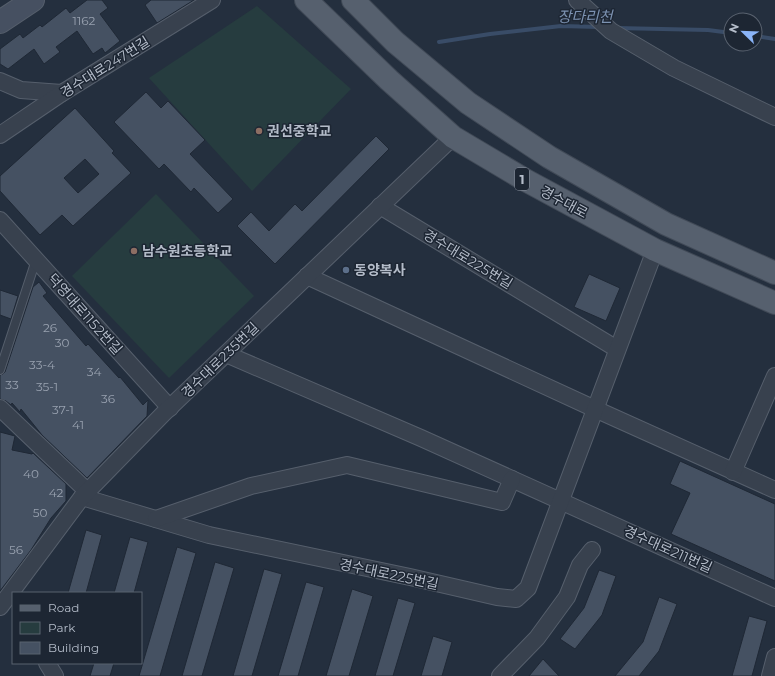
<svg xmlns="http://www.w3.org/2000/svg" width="775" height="676" font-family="Montserrat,'Noto Sans KR',sans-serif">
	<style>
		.green { fill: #263c3f }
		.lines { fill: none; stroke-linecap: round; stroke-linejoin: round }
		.stream { stroke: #394c67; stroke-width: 4 }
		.building { fill: #455162; stroke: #1f2835; fill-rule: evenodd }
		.service-casing { stroke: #565f6c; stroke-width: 10 }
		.minor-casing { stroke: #565f6c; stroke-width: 18 }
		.secondary-casing { stroke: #565f6c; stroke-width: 24 }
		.primary-casing { stroke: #414a57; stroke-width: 24 }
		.service { stroke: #38414e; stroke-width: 8 }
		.minor { stroke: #38414e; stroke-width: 16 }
		.secondary { stroke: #465061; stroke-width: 22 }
		.primary { stroke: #56606e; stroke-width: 22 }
		.education-dot { fill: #8d6e63; stroke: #1d2633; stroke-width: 1.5 }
		.service-dot { fill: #5c6f8a; stroke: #1d2633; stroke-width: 1.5 }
		.labels { text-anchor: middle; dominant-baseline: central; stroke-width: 3; stroke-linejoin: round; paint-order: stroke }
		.number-label { font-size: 12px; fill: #98a1af }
		.shield { fill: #1d2633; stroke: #878f9c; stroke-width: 1 }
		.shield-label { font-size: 13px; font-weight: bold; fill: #b4bcc9 }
		.street-label { font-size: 14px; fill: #b4bcc9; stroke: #1d2633 }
		.poi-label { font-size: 14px; font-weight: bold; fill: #b4bcc9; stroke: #1d2633; text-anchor: start }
		.water-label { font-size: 15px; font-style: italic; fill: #7c92b1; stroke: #1d2633 }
	</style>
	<rect width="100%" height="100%" fill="#242f3e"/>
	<g class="green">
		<path d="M257 6 351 89 252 191 149 78Z"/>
		<path d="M156 194 254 296 169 378 72 276Z"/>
	</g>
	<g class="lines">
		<g class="stream">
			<path d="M616 28 708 30 731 33"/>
			<path d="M755 36 775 39"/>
			<path d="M439 42 490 34 561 26 599 27"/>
		</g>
	</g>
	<g class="building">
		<path d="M87 0H102L108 8 100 14 120 41 105 53 102 48 93 54 77 31 56 47 60 52 44 64 34 49 8 69 0 64V49L20 34 23 38 40 25 42 27 66 8 70 13Z"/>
		<path d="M151 0H194L157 23 145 5Z"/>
		<path d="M146 92 161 108 168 101 205 140 190 154 233 199 218 213 194 188 191 192 164 164 159 169 114 122Z"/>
		<path d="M75 108 114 151 112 153 131 173 73 226 62 215 40 235 0 191V176ZM85 159 99 174 78 193 64 178Z"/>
		<path d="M376 136 389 149 275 264 237 226 251 212 269 231 295 204 302 211Z"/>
		<path d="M589 274 620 288 606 321 574 307Z"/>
		<path d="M39 282 47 293 43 296 86 346 88 344 119 378 120 377 143 405 148 400 147 416 87 478 42 435 21 409 20 412 12 403 11 405 6 401 0 399V375L3 374 5 372 33 287Z"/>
		<path d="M0 290 18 296 11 319 0 315Z"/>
		<path d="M0 432 15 436 12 450 32 454 33 453 66 484V501L51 518 31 550 0 591Z"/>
		<path d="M680 461 775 504V581L671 534 690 493 670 484Z"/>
		<path d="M86 530 102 535 86 593H68Z"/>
		<path d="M130 537 148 542 134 593H114Z"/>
		<path d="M177 547 196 553 160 676H139Z"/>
		<path d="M215 562 234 568 202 676H182Z"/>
		<path d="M264 569 282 574 252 676H233Z"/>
		<path d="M599 570 616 576 602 615 575 649 560 639 584 608Z"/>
		<path d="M306 582 324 587 298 676H278Z"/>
		<path d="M352 589 373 596 349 676H326Z"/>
		<path d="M659 597 677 604 659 651 639 676H615L643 642Z"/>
		<path d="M398 598 415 603 393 676H375Z"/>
		<path d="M749 616 767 621 752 676H732Z"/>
		<path d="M433 636 452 642 442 676H421Z"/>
		<path d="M543 659 559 676H529Z"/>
		<path d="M94 663H114L110 676H90Z"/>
	</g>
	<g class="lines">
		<defs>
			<path id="service" d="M0 370 36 260"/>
			<g id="minor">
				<path d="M577 0 611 31 674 68 775 117"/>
				<path d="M0 81 21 90 62 93"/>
				<path d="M0 135 62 93 212 0"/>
				<path d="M380 206 617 349"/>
				<path d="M0 220 170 408"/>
				<path d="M307 276 595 409 775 490"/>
				<path d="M226 354 421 438 775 598"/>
				<path d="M0 408 87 491"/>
				<path d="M733 472 775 376"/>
				<path d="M82 497 209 535 410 577 497 597 516 599 528 588 655 250"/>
				<path d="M156 519 251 486 347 465 502 502 512 479"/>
				<path d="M0 607 82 497 164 413 453 137"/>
				<path d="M47 663 55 676"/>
				<path d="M500 676 537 638 567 597 580 565 592 550"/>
				<path d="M770 676 775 657"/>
			</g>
			<path id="secondary" d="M0 22 33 0"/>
			<g id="primary">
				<path d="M306 0 389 80 453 137 527 181 655 250 775 303"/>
				<path d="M353 0 395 42 468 103 549 157 666 224 775 273"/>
			</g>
		</defs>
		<use href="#service" class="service-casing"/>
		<use href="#minor" class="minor-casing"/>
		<use href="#secondary" class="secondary-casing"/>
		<use href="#primary" class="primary-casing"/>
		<use href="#service" class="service"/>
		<use href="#minor" class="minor"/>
		<use href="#secondary" class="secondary"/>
		<use href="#primary" class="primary"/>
	</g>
	<g class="education-dot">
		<circle cx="259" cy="131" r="4"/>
		<circle cx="134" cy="251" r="4"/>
	</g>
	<circle class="service-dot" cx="346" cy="270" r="4"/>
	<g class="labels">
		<g class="number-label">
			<text x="84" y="20">1162</text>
			<text x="50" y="327">26</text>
			<text x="62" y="342">30</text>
			<text x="42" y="364">33-4</text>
			<text x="94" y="371">34</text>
			<text x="12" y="384">33</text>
			<text x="47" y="386">35-1</text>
			<text x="108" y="398">36</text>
			<text x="63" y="409">37-1</text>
			<text x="78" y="424">41</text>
			<text x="31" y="473">40</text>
			<text x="56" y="492">42</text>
			<text x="40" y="512">50</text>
			<text x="16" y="549">56</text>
		</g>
		<rect class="shield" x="515" y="168" width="14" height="22" rx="3"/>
		<g class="shield-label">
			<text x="522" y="179">1</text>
		</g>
		<g class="street-label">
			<text transform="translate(105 67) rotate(-32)">경수대로247번길</text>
			<text transform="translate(564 202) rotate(28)">경수대로</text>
			<text transform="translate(468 259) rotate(31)">경수대로225번길</text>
			<text transform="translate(85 314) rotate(48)">덕영대로1152번길</text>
			<text transform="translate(220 360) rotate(-44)">경수대로235번길</text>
			<text transform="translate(668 549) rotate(24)">경수대로211번길</text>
			<text transform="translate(389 574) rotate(12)">경수대로225번길</text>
		</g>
		<g class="poi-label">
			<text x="267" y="131">권선중학교</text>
			<text x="142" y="251">남수원초등학교</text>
			<text x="354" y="270">동양복사</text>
		</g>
		<g class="water-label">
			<text x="585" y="16">장다리천</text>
		</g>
	</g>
	<rect x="12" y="592" width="130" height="72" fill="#1d2633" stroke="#59626f"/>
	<rect x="20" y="605" width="20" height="6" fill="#56606e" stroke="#59626f"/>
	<text x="48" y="612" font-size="12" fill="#b4bcc9">Road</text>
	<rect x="20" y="622" width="20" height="12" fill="#263c3f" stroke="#59626f"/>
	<text x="48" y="632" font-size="12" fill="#b4bcc9">Park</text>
	<rect x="20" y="642" width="20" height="12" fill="#455162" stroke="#59626f"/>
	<text x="48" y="652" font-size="12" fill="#b4bcc9">Building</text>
	<g transform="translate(743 32) rotate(293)"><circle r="19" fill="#1d2633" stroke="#59626f"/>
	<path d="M0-3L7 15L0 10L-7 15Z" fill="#8ab4f8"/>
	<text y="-6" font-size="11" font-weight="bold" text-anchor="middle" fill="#b4bcc9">N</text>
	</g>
</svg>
